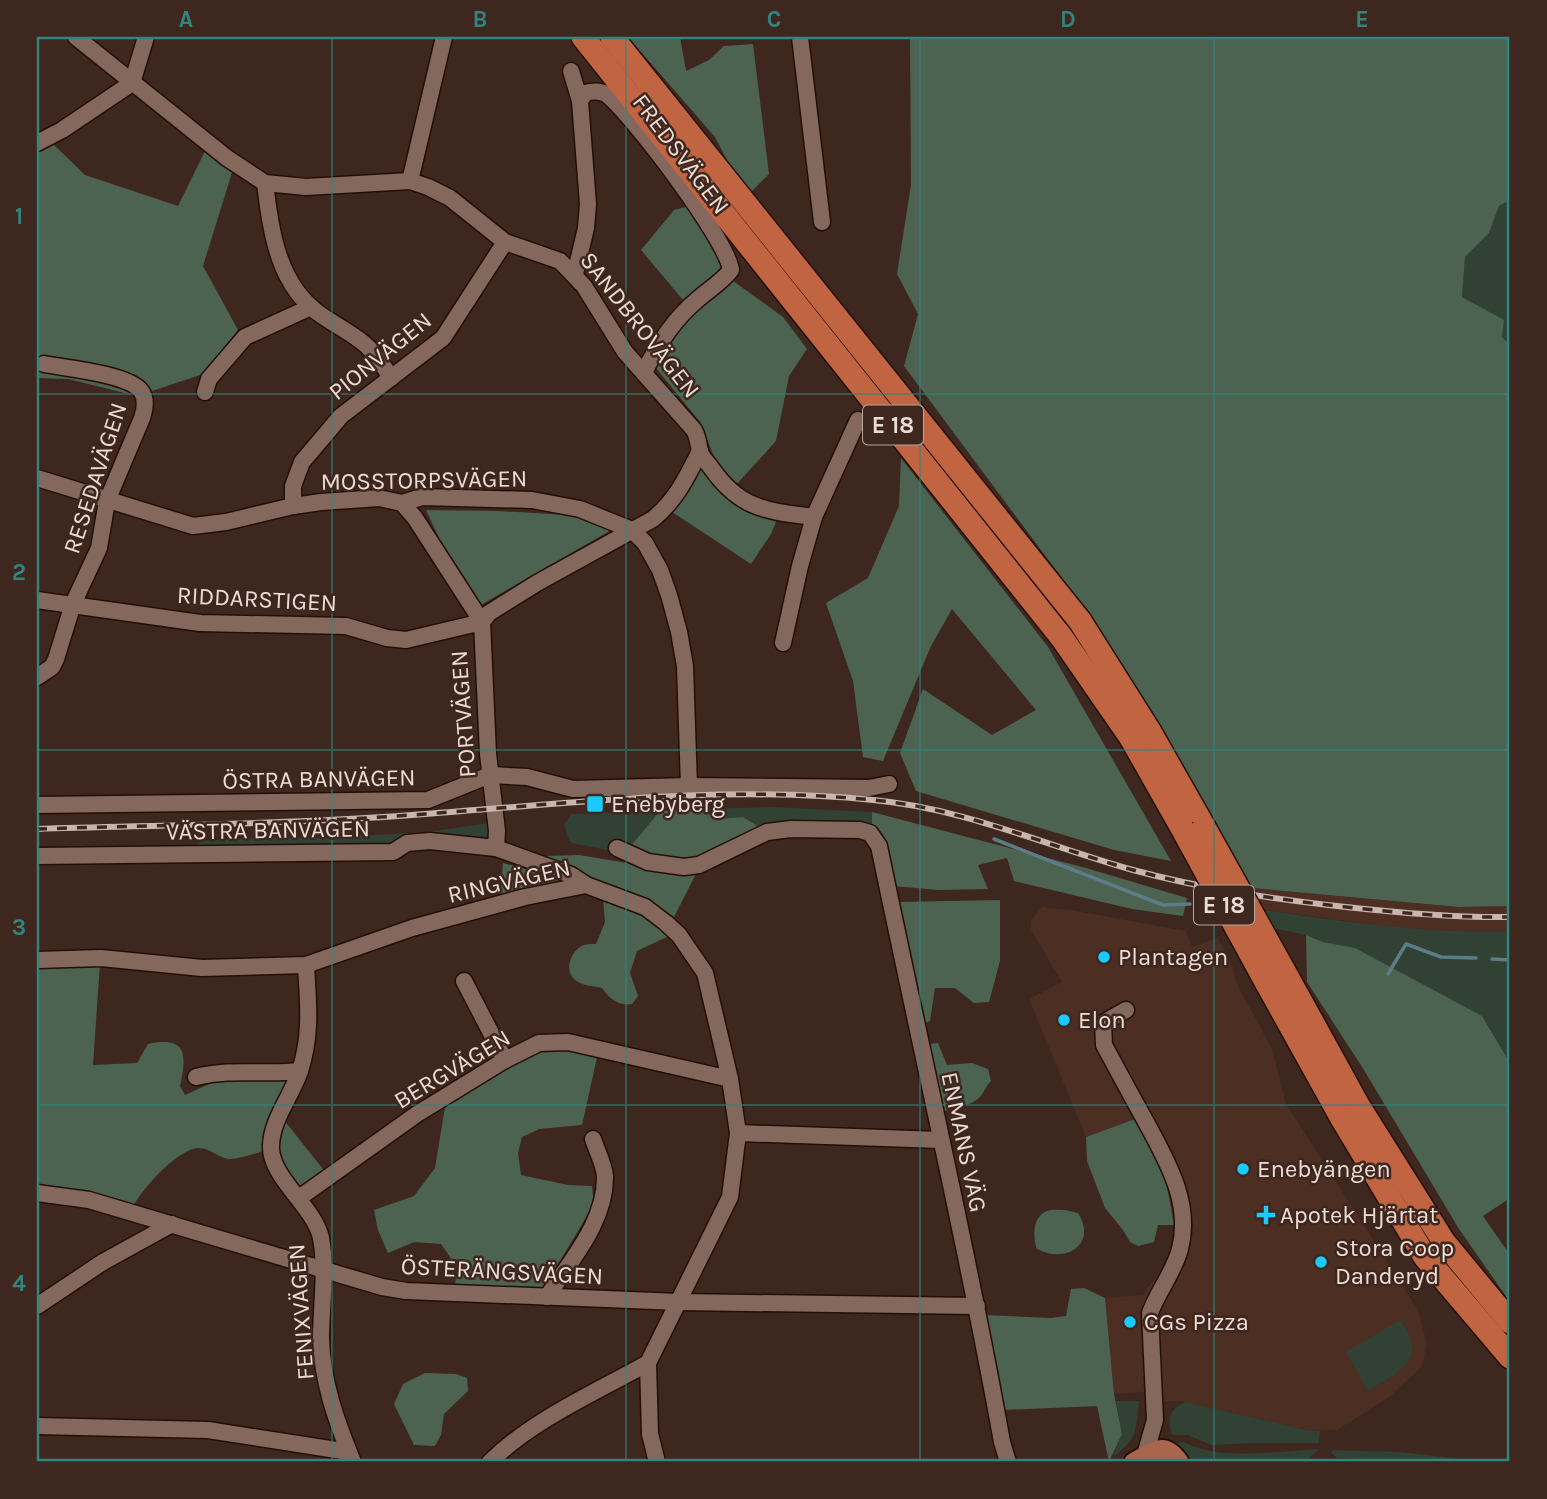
<svg xmlns="http://www.w3.org/2000/svg" width="1547" height="1499" font-family="Karla,sans-serif">
	<style>
		.built { fill: #4c2e22 }
		.green { fill: #314134 }
		.forest { fill: #4c6351 }
		.lines { fill: none; stroke-linecap: round; stroke-linejoin: round }
		.stream { stroke: #5c7c88; stroke-width: 3.5 }
		.minor-casing { stroke: #240f07; stroke-width: 19 }
		.major-casing { stroke: #240f07; stroke-width: 23 }
		.highway-casing { stroke: #240f07; stroke-width: 26 }
		.minor { stroke: #84685e; stroke-width: 16 }
		.major { stroke: #a9664d; stroke-width: 19 }
		.highway { stroke: #c16442; stroke-width: 23 }
		.rail-casing { stroke: #c7b5ae; stroke-width: 6 }
		.rail { stroke: #3e271e; stroke-width: 3.5; stroke-dasharray: 10; stroke-linecap: butt }
		.highway-bridge-casing { stroke: #240f07; stroke-width: 26; stroke-linecap: butt }
		.highway-bridge { stroke: #c16442; stroke-width: 23 }
		.grid { fill: none; stroke: #30857e; stroke-width: 2; stroke-opacity: 0.55 }
		.poi-dot { fill: #1acafc; stroke: #3e271e; stroke-width: 2.5 }
		.labels { text-anchor: middle; dominant-baseline: central; stroke-width: 5; stroke-linejoin: round; paint-order: stroke }
		.shield { fill: #3e271e; stroke: #b8a69f; stroke-width: 2 }
		.shield-label { font-size: 23px; font-weight: bold; fill: #ecdcd6 }
		.street-label { font-size: 24px; fill: #ecdcd6; stroke: #3e271e }
		.poi-label { font-size: 24px; fill: #ecdcd6; stroke: #3e271e; text-anchor: start }
		.neatline { fill: none; stroke: #30857e; stroke-width: 2.5 }
		.grid-label { font-size: 23px; text-anchor: middle; font-weight: bold; fill: #30857e }
	</style>
	<rect width="100%" height="100%" fill="#3e271e"/>
	<g class="built">
		<path d="M1252 888 1459 907 1510 906V932L1459 933 1399 928 1264 910Z"/>
		<path d="M1042 907 1076 911 1186 931 1192 947 1218 938 1234 971 1236 982 1272 1049 1286 1104 1418 1310 1427 1343 1422 1367 1389 1397 1337 1430 1311 1431 1180 1401 1145 1402 1144 1392 1114 1394 1105 1298 1143 1295 1170 1257 1176 1237 1167 1186 1153 1151 1135 1119 1086 1137 1029 999 1062 982 1031 930V920Z"/>
	</g>
	<g class="green">
		<path d="M1510 200V345L1462 297 1465 257 1489 233 1499 206Z"/>
		<path d="M773 807 872 812V829L761 828 743 817 717 819 702 809Z"/>
		<path d="M660 811 631 855 572 843 569 840 564 824 572 814Z"/>
		<path d="M489 823 488 838 482 843 194 847 201 841 255 838H312L426 832Z"/>
		<path d="M1264 910C1346 922 1427 933 1510 932V1063L1482 1016 1323 942 1306 935 1272 928Z"/>
		<path d="M1400 1320C1430 1359 1399 1372 1368 1391L1346 1352Z"/>
		<path d="M1116 1401H1139C1135 1432 1139 1437 1113 1457L1122 1433Z"/>
		<path d="M1185 1402 1311 1431H1320L1319 1443H1255L1212 1445 1187 1435H1172C1167 1418 1169 1410 1185 1402Z"/>
		<path d="M1184 1442C1218 1461 1279 1451 1319 1449L1308 1459 1195 1462C1185 1458 1181 1453 1176 1443Z"/>
		<path d="M1333 1450 1401 1452 1487 1462H1406L1337 1458 1331 1453Z"/>
	</g>
	<g class="forest">
		<path d="M628 37H680L686 71 709 60 724 46 753 44 769 174 750 193 733 172 715 137Z"/>
		<path d="M910 37H1510V200L1499 206 1489 233 1465 257 1462 297 1504 320 1502 337 1510 345V906L1459 907 1252 888 1093 620 904 366 918 314 897 274 911 185Z"/>
		<path d="M50 141 85 175 178 206 207 147 234 166 203 266 238 330 203 374 137 396 68 379 37 378V144Z"/>
		<path d="M693 205 723 261 717 274 683 300 641 250 674 210Z"/>
		<path d="M729 278 783 317 807 349 789 376 776 441 736 485 715 459 700 422 656 368 693 309Z"/>
		<path d="M901 458 1048 647 1171 861 1114 850 916 791 900 753 923 689 992 735 1036 710 952 609 931 646 883 761 863 757 853 681 826 603 868 578 899 506Z"/>
		<path d="M701 464 776 522 771 534 751 564 672 512 688 493Z"/>
		<path d="M426 510 497 511 569 515 613 529 479 606 455 573Z"/>
		<path d="M702 809 717 819 743 817 761 828 693 860 631 855 630 847 660 811Z"/>
		<path d="M872 812 1086 868 1187 898 1183 916 1132 909 1014 881 1007 858 978 865 988 889 938 890 894 886 872 829Z"/>
		<path d="M579 855 664 869 698 870 674 917 644 897 544 861 547 856Z"/>
		<path d="M503 863 562 879 568 885 500 897Z"/>
		<path d="M603 899C630 907 648 917 669 936L637 951 630 973 638 996 632 1004C618 1006 610 999 602 988 594 986 581 986 574 979 564 969 571 950 584 945 587 944 592 944 596 944L605 922Z"/>
		<path d="M1000 900V961L989 1002 974 1003 955 988H935L930 1021 923 1024 898 902Z"/>
		<path d="M1306 935 1323 942 1355 948 1482 1016 1510 1063V1198L1483 1216 1510 1255V1302L1459 1229 1364 1070 1307 982Z"/>
		<path d="M100 963 93 1065 137 1063 148 1044C187 1036 187 1054 180 1086L185 1095 220 1079H284L287 1085 282 1091 267 1138V1150C256 1153 241 1159 229 1159 218 1158 211 1148 198 1148 178 1149 143 1188 134 1205L85 1194 37 1188V966Z"/>
		<path d="M938 1043 947 1065 972 1063 988 1069 991 1081C986 1086 985 1090 981 1096 972 1106 954 1108 942 1112L928 1044Z"/>
		<path d="M549 1047 598 1053 582 1125 539 1129 522 1137 518 1153 521 1175 568 1185 592 1186 594 1204 547 1283 540 1291 455 1286 457 1267 441 1244 414 1242 388 1253 378 1230 374 1210 414 1196 435 1168 445 1107 534 1053Z"/>
		<path d="M1135 1119 1153 1151 1167 1186 1174 1225H1158L1154 1242 1138 1246 1130 1242 1123 1230 1105 1208 1087 1161 1086 1137Z"/>
		<path d="M284 1120 326 1173 302 1188 296 1187C277 1161 273 1151 284 1120Z"/>
		<path d="M1065 1210 1078 1213C1098 1245 1065 1264 1037 1249 1033 1237 1032 1217 1047 1211 1052 1209 1060 1210 1065 1210Z"/>
		<path d="M1084 1288 1105 1298 1114 1394 1122 1434 1109 1462 1097 1406 1003 1410 984 1315 1051 1318 1066 1316 1071 1289Z"/>
		<path d="M425 1373 456 1374 467 1378 468 1391 444 1414 441 1435 435 1446 414 1445 394 1404 403 1384Z"/>
	</g>
	<g class="lines">
		<g class="stream">
			<path d="M994 839 1163 905 1190 904"/>
			<path d="M1492 959 1510 960"/>
			<path d="M1388 974 1406 944 1441 957 1476 958"/>
		</g>
		<defs>
			<g id="minor">
				<path d="M76 37 227 158 265 183 306 187 410 181 428 187 450 198 505 242 560 261 584 286 625 352 694 430C698 437 698 443 700 451 701 457 709 464 712 469 741 510 768 511 814 517"/>
				<path d="M800 37 822 222"/>
				<path d="M571 71 580 101"/>
				<path d="M37 143 62 130 132 83 146 37"/>
				<path d="M410 181 444 37"/>
				<path d="M265 183C271 232 278 288 324 317 359 340 368 340 391 378"/>
				<path d="M575 274 586 228 588 204 580 101 585 93C592 91 599 90 606 94 632 114 727 240 731 270 722 282 708 290 697 300 673 320 657 345 644 373"/>
				<path d="M205 392 209 379 245 337 311 307"/>
				<path d="M37 478 193 526 226 522 293 506 321 502 379 498 402 503 422 497 532 500 580 509 632 530 645 543 660 570 669 595 679 632 685 666 689 786"/>
				<path d="M402 503 415 518 482 622 488 754 497 831 496 848 571 875 586 885"/>
				<path d="M293 506V486L302 462 341 416 443 338 505 242"/>
				<path d="M37 600 200 623 346 626 387 638 406 640 482 622 489 613 537 583 653 519C676 500 687 477 700 451"/>
				<path d="M783 643 800 566 814 517 858 420"/>
				<path d="M37 677 52 667 56 659 73 604 99 548 107 501 142 418C145 409 147 399 141 391 129 374 65 368 44 364"/>
				<path d="M37 805 428 800 490 775 527 777 573 789 689 786 869 788 889 784"/>
				<path d="M617 848 648 862 684 867 699 865 767 832 791 829 860 830 870 833 879 846C920 1045 966 1243 1002 1442L1008 1462"/>
				<path d="M37 856 393 852 407 843 430 841 496 848"/>
				<path d="M37 960 101 958 202 968 306 965 412 928 525 897 586 885 645 907 666 923 679 935 705 973 730 1079 738 1133 730 1197 648 1363 650 1434 657 1462"/>
				<path d="M306 965C308 1003 312 1033 300 1071 292 1095 272 1119 271 1145 269 1177 314 1206 321 1238 327 1270 321 1306 321 1339 322 1382 337 1423 353 1462"/>
				<path d="M464 981 505 1060"/>
				<path d="M1126 1010 1103 1023 1104 1045C1118 1071 1132 1097 1146 1122 1167 1161 1192 1203 1180 1249 1174 1272 1158 1291 1150 1313L1155 1420 1145 1455"/>
				<path d="M196 1077C232 1068 263 1075 300 1071"/>
				<path d="M738 1133 940 1140"/>
				<path d="M37 1193 89 1200 382 1287 406 1291 679 1302 977 1306"/>
				<path d="M299 1198 417 1114 505 1060 539 1043 568 1042 730 1079"/>
				<path d="M547 1297C570 1261 606 1222 605 1176 604 1164 597 1151 593 1139"/>
				<path d="M37 1306 103 1262 172 1224"/>
				<path d="M37 1426 208 1430 349 1452"/>
				<path d="M490 1462C532 1420 596 1392 648 1363"/>
			</g>
			<path id="major" d="M1134 1462C1153 1453 1163 1439 1179 1462"/>
			<g id="highway">
				<path d="M583 37 1062 638 1131 738 1182 828"/>
				<path d="M612 37 1080 621 1150 732 1204 827"/>
				<path d="M1283 969 1358 1105 1444 1242 1510 1322"/>
				<path d="M1266 982 1341 1117 1425 1257 1510 1357"/>
			</g>
		</defs>
		<use href="#minor" class="minor-casing"/>
		<use href="#major" class="major-casing"/>
		<use href="#highway" class="highway-casing"/>
		<use href="#minor" class="minor"/>
		<use href="#major" class="major"/>
		<use href="#highway" class="highway"/>
		<defs>
			<path id="rail" d="M37 829C166 825 296 824 425 814 574 803 724 785 873 800 963 808 1047 846 1133 870 1203 889 1274 899 1346 907 1401 913 1455 918 1510 917"/>
		</defs>
		<use href="#rail" class="rail-casing"/>
		<use href="#rail" class="rail"/>
		<defs>
			<g id="highway-bridge">
				<path d="M1204 827 1283 969"/>
				<path d="M1182 828 1266 982"/>
			</g>
		</defs>
		<use href="#highway-bridge" class="highway-bridge-casing"/>
		<use href="#highway-bridge" class="highway-bridge"/>
	</g>
	<path class="grid" d="M332 37V1462M626 37V1462M920 37V1462M1214 37V1462M37 394H1510M37 750H1510M37 1105H1510"/>
	<g class="poi-dot">
		<rect x="586" y="795" width="18" height="18" rx="3.5"/>
		<circle cx="1104" cy="957" r="7"/>
		<circle cx="1064" cy="1020" r="7"/>
		<circle cx="1243" cy="1169" r="7"/>
		<path d="M1262.5 1204.5h7v7h7v7h-7v7h-7v-7h-7v-7h7z"/>
		<circle cx="1321" cy="1262" r="7"/>
		<circle cx="1130" cy="1322" r="7"/>
	</g>
	<g class="labels">
		<g class="shield">
			<rect x="863" y="405.5" width="60" height="39" rx="5"/>
			<rect x="1194" y="885.5" width="60" height="39" rx="5"/>
		</g>
		<g class="shield-label">
			<text x="893" y="425">E 18</text>
			<text x="1224" y="905">E 18</text>
		</g>
		<g class="street-label">
			<text transform="translate(681 154) rotate(53)">FREDSVÄGEN</text>
			<text transform="translate(640 325) rotate(52)">SANDBROVÄGEN</text>
			<text transform="translate(380 356) rotate(-39)">PIONVÄGEN</text>
			<text transform="translate(95 478) rotate(-72)">RESEDAVÄGEN</text>
			<text transform="translate(424 480) rotate(-1)">MOSSTORPSVÄGEN</text>
			<text transform="translate(257 599) rotate(3)">RIDDARSTIGEN</text>
			<text transform="translate(463 714) rotate(-94)">PORTVÄGEN</text>
			<text transform="translate(319 779) rotate(-1)">ÖSTRA BANVÄGEN</text>
			<text transform="translate(268 830) rotate(-1)">VÄSTRA BANVÄGEN</text>
			<text transform="translate(509 881) rotate(-13)">RINGVÄGEN</text>
			<text transform="translate(452 1069) rotate(-31)">BERGVÄGEN</text>
			<text transform="translate(964 1142) rotate(78)">ENMANS VÄG</text>
			<text transform="translate(502 1271) rotate(3)">ÖSTERÄNGSVÄGEN</text>
			<text transform="translate(301 1312) rotate(-94)">FENIXVÄGEN</text>
		</g>
		<g class="poi-label">
			<text x="611" y="804">Enebyberg</text>
			<text x="1118" y="957">Plantagen</text>
			<text x="1078" y="1020">Elon</text>
			<text x="1257" y="1169">Enebyängen</text>
			<text x="1280" y="1215">Apotek Hjärtat</text>
			<text x="1335" y="1248">Stora Coop<tspan x="1335" dy="28">Danderyd</tspan></text>
			<text x="1144" y="1322">CGs Pizza</text>
		</g>
	</g>
	<rect width="1547" height="1499" fill="none" stroke="#3e271e" stroke-width="77"/>
	<rect x="38" y="38" width="1470" height="1422" class="neatline"/>
	<g class="grid-label">
		<text x="186" y="27">A</text>
		<text x="480" y="27">B</text>
		<text x="774" y="27">C</text>
		<text x="1068" y="27">D</text>
		<text x="1362" y="27">E</text>
		<text x="19" y="224">1</text>
		<text x="19" y="580">2</text>
		<text x="19" y="935">3</text>
		<text x="19" y="1291">4</text>
	</g>
</svg>
